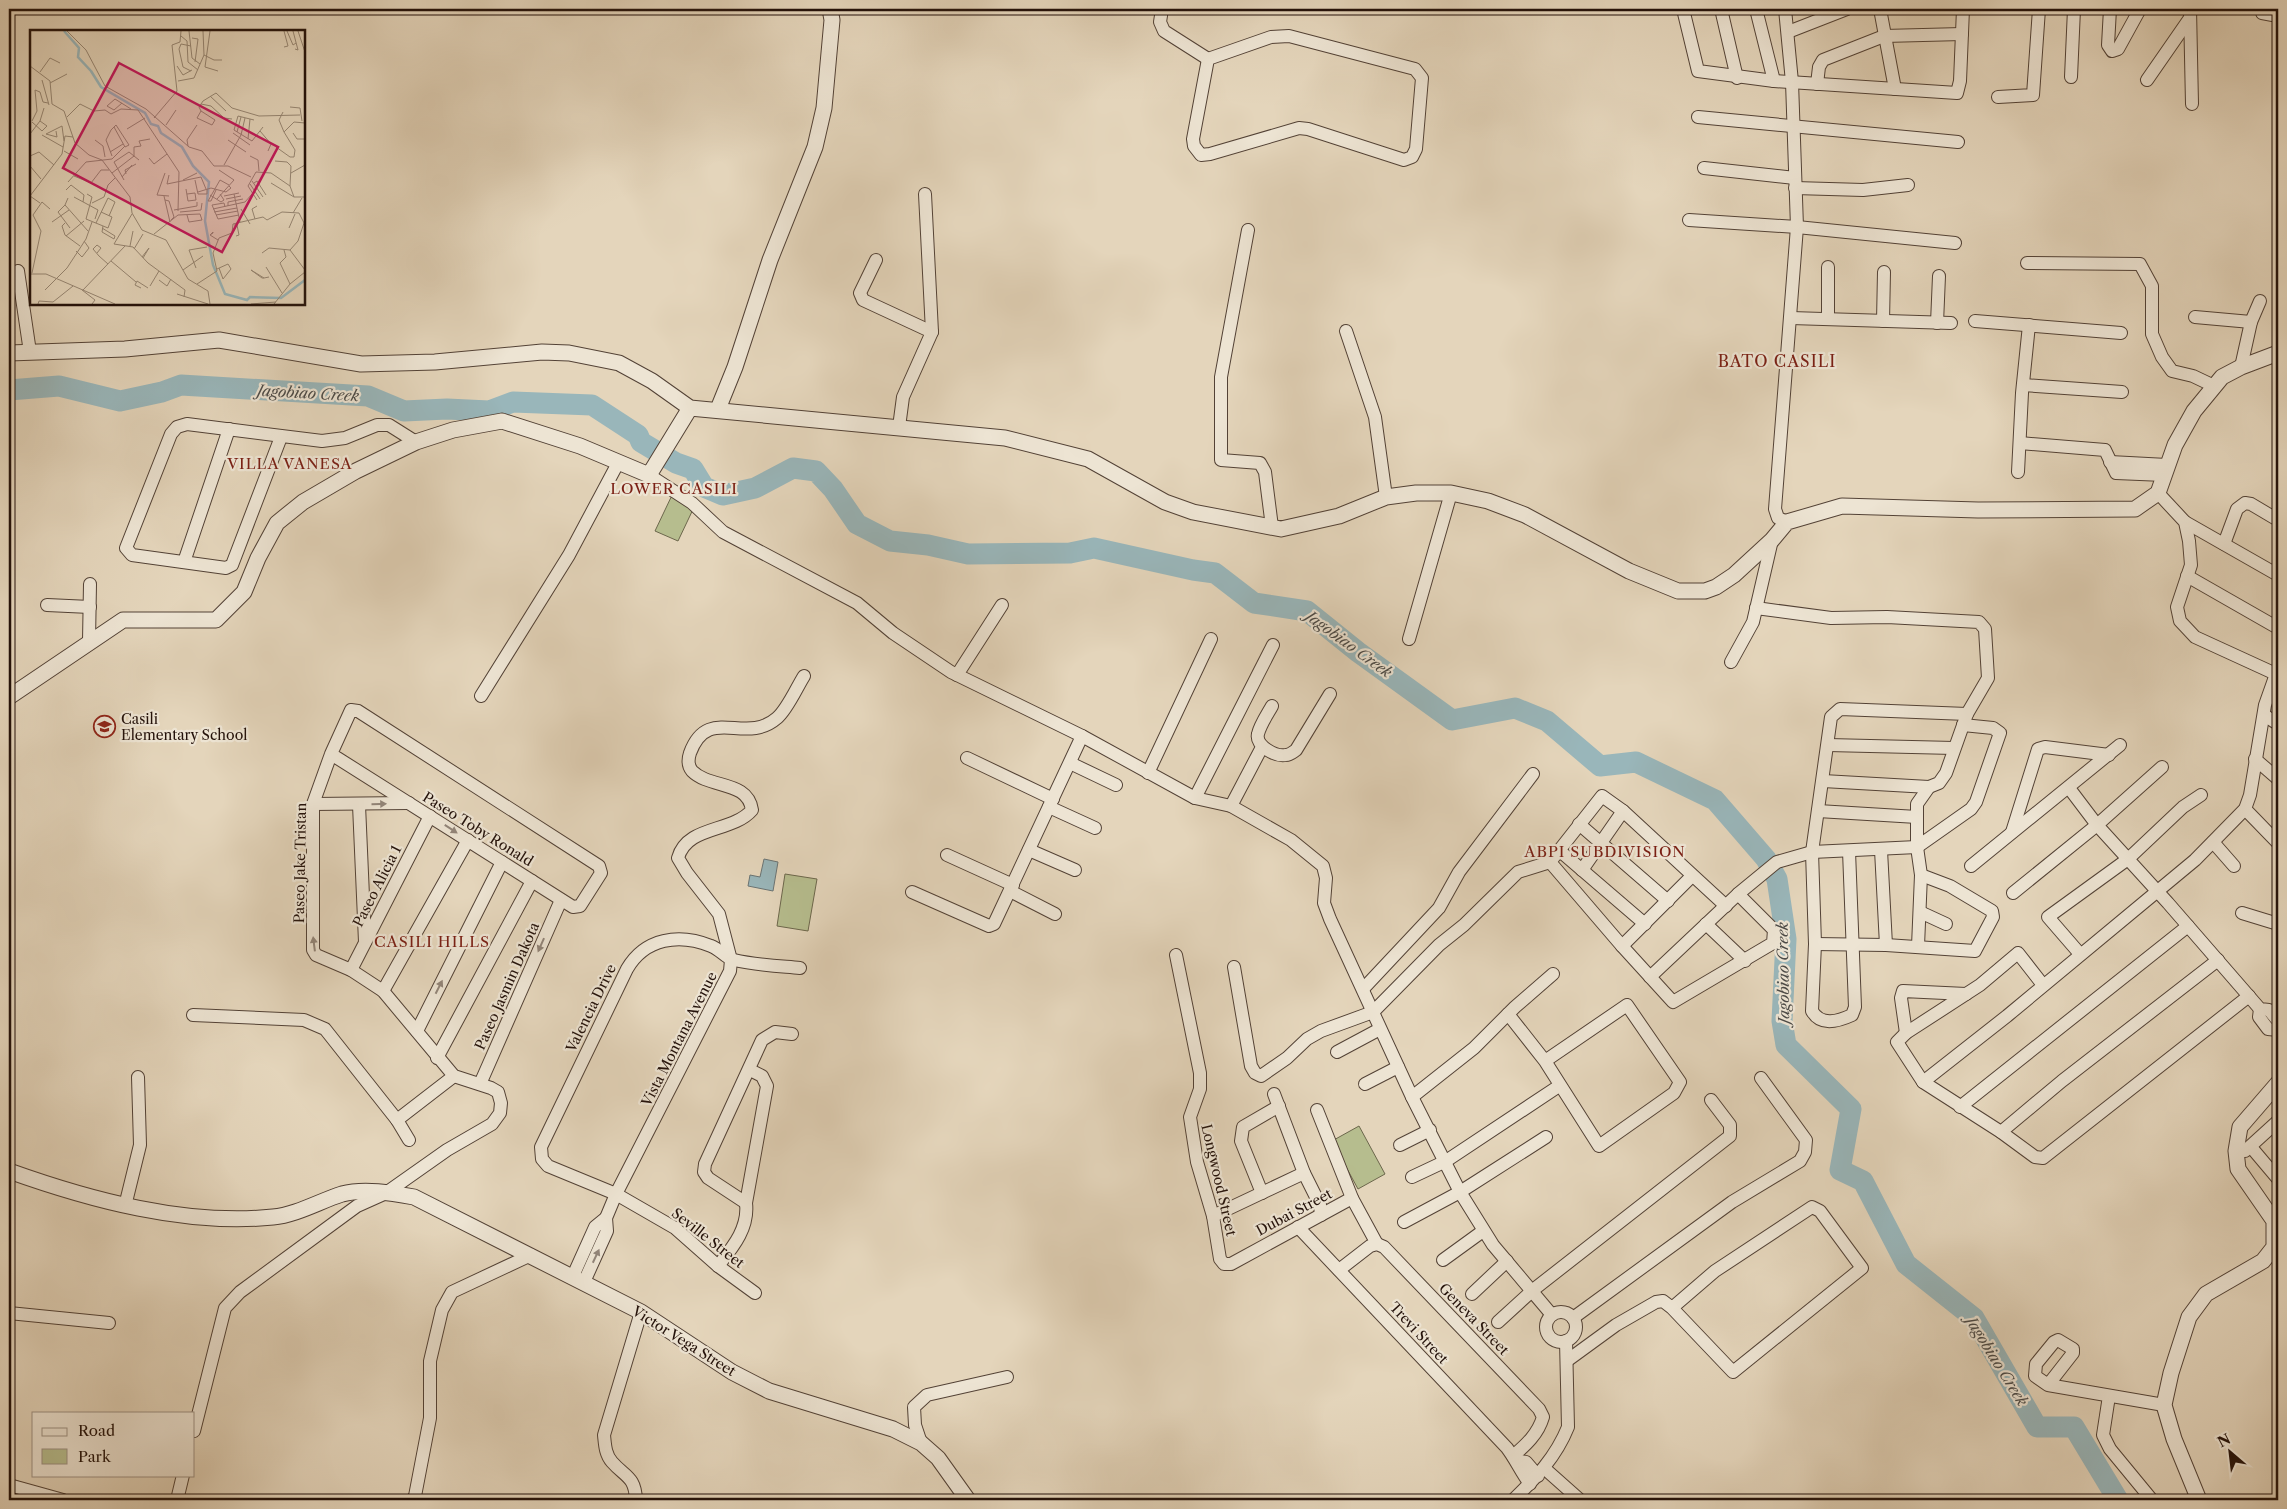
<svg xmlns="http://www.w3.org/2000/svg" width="2287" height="1509" font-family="'Libre Caslon Text',serif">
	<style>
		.green { fill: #b6bd8e; stroke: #6c674c }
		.water { fill: #99b6ba; stroke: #6a7474 }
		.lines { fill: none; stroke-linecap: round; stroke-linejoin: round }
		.river { stroke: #99b6ba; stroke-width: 21 }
		.minor-casing { stroke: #534236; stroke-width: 14 }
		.tertiary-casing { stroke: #534236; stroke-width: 17 }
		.minor { stroke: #ede4d3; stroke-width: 12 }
		.tertiary { stroke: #ede4d3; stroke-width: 15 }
		.oneway { fill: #928579 }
		.labels { text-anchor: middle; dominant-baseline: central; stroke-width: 4.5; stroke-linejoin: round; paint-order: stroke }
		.poi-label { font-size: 14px; fill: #23110a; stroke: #ede4d3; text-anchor: start }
		.street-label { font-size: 14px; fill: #23110a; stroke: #ede4d3 }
		.water-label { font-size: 15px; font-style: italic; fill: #4c4b48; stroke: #ede4d3 }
		.neighbourhood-label { font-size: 15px; letter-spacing: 1px; fill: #7a1f14; stroke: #ede4d3 }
		.quarter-label { font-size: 16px; letter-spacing: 1px; fill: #7a1f14; stroke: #ede4d3 }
		.inset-river { fill: none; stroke: #99b6ba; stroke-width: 2.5 }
		.inset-road { fill: none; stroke: #978774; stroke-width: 1 }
		.view { fill: #c2185b; fill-opacity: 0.15; stroke: #c2185b; stroke-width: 2.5 }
		.inset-edge { fill: none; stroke: #23110a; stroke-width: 2.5 }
	</style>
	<rect width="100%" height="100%" fill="#e4d5bb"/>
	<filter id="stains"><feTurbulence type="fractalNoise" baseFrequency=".004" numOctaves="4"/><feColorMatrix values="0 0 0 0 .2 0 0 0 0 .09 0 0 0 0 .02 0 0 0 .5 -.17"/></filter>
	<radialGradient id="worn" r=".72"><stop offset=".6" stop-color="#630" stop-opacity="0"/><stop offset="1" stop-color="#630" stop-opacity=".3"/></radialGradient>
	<g class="green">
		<path d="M674 491 697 501 678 541 655 531Z"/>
		<path d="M785 874 817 879 808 931 777 926Z"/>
		<path d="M1359 1126 1385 1174 1358 1189 1332 1141Z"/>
	</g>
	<path class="water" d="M764 859 778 862 773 891 748 886 750 875 760 877Z"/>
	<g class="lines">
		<path class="river" d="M9 390 59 386 120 401 162 392 181 385 368 396 404 411 447 409 489 411 513 402 592 405 638 435 641 442 676 463 693 469 704 487 723 495 755 488 793 468 816 471 833 489 857 524 890 541 928 545 968 554 1070 553 1094 548 1193 570 1215 573 1254 603 1307 611 1358 652 1452 720 1515 708 1547 721 1600 766 1636 762 1715 800 1766 859 1777 879 1786 939 1782 1021 1786 1045 1851 1109 1840 1170 1863 1181 1906 1264 1974 1318 2037 1427H2074L2118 1500"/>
		<defs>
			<g id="minor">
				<path d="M1162 9 1160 22 1164 31 1208 59"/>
				<path d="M1683 9 1698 71 1774 81 1957 93 1960 81 1963 9"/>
				<path d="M1721 9 1737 78"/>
				<path d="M1756 9 1774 81"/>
				<path d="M1785 9 1792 82 1797 227 1775 509 1778 518 1787 522"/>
				<path d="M1880 9 1895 89"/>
				<path d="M2110 9 2108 45 2112 51 2118 49 2140 9"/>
				<path d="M2190 9 2192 104"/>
				<path d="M2262 13 2278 16"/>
				<path d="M1788 32 1847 9"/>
				<path d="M1289 36 1415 69 1422 78 1416 149 1412 157 1404 160 1308 129 1299 128 1210 154 1201 155 1194 146 1193 139 1208 59 1271 37Z"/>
				<path d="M2071 77 2074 9"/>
				<path d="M2147 80 2190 18"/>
				<path d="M1817 84 1819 67 1823 60 1884 36 1962 34"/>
				<path d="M1998 97 2033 95 2039 9"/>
				<path d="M1698 117 1958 142"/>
				<path d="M1704 168 1795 178"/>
				<path d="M1795 188 1863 190 1908 185"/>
				<path d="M1689 220 1797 227 1955 243"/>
				<path d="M1248 230 1221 377V460L1260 463 1265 472 1272 527"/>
				<path d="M876 260 860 293 863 300 932 332"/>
				<path d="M2027 263 2140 264 2152 286V334L2162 357 2172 371 2193 376 2214 386"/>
				<path d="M1828 267V319"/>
				<path d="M18 271 30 352"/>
				<path d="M2195 317 2251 322"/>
				<path d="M1791 318 1951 323"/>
				<path d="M1883 321 1884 272"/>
				<path d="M1975 321 2121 333"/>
				<path d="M1937 323 1939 276"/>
				<path d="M1346 331 1375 417 1386 497"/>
				<path d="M2241 367 2251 322 2260 301"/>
				<path d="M2023 385 2122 392"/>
				<path d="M899 427 903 397 932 332 925 194"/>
				<path d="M281 437 232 565 226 568 132 555 126 548 171 434 177 427 187 424 322 441 345 438 377 425H389L416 442"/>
				<path d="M2020 443 2105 450 2116 473 2164 475"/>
				<path d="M2110 462 2167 465"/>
				<path d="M2018 472 2022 393 2029 325"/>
				<path d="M649 475 692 503 723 532 857 603 893 633 951 672 1082 736 1195 798 1231 806 1291 840 1323 866 1326 878 1324 903 1330 919 1412 1097 1460 1192 1493 1245 1552 1315"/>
				<path d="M2158 493 2185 522 2189 541 2191 565 2177 607 2180 621 2195 637 2278 675"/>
				<path d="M2185 522 2278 575"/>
				<path d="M2224 544 2237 509 2245 503 2251 504 2278 520"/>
				<path d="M184 562 229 429"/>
				<path d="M2187 576 2278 628"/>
				<path d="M47 605 90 607"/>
				<path d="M1756 608 1831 618 1887 617 1979 622 1985 629 1988 678 1967 714 1946 773 1939 783 1929 787 1917 804V847L1921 875 1918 946"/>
				<path d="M1409 639 1451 493"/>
				<path d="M89 641 90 584"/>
				<path d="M1731 662 1753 622 1772 540"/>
				<path d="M957 675 1002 605"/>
				<path d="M481 696 569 555 618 463"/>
				<path d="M1272 706C1267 715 1260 725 1258 734 1255 746 1276 757 1286 755 1290 755 1293 752 1296 750L1330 694"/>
				<path d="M2264 715 2278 724"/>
				<path d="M1828 745 1954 748"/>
				<path d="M967 758 1053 799"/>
				<path d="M2255 759 2278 779"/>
				<path d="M1070 763 1116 785"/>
				<path d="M1148 773 1211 639"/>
				<path d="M1823 781 1929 787"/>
				<path d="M2069 788 2097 825 2168 903 2260 1009 2269 1010 2278 1021V1030"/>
				<path d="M1195 798 1273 645"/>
				<path d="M313 804 409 803"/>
				<path d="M359 805 365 942"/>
				<path d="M1231 806 1262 747"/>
				<path d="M1049 807 1095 828"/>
				<path d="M2245 809 2278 843"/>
				<path d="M1818 811 1917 817"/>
				<path d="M1579 824 1668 901"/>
				<path d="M2012 832 2038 749 2045 747 2109 755"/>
				<path d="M2213 842 2234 866"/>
				<path d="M1029 850 1075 870"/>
				<path d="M1881 850 1886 945"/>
				<path d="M1560 851 1645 924"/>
				<path d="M1849 851 1855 1007 1852 1015C1839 1021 1821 1027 1812 1011L1815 944 1812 852 1831 717 1840 709 1967 714"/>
				<path d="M947 855 1013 885"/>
				<path d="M1550 862 1622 946 1673 1002 1773 943 1774 930 1738 894"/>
				<path d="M1971 866 2120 745"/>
				<path d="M1582 870 1623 811"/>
				<path d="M1010 891 1055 914"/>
				<path d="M912 892 989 926 994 924 1082 736"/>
				<path d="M2013 893 2097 825 2162 767"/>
				<path d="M1920 912 1946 924"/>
				<path d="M2242 913 2278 924"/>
				<path d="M1706 924 1745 961"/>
				<path d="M1815 944 1886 945 1975 951 1993 917 1992 911 1950 886 1921 875"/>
				<path d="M1622 946 1692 876"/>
				<path d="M2080 954 2048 917 2128 859 2183 807 2201 795"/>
				<path d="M1176 955 1200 1073V1089L1190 1117 1197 1162 1213 1216 1220 1259 1224 1264H1231L1352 1198"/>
				<path d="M1234 967 1251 1066 1255 1073 1261 1076 1287 1058 1307 1039 1321 1031 1373 1012 1439 945 1464 925 1518 872 1550 862 1602 796 1623 811 1726 906"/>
				<path d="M351 970 430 816"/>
				<path d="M1650 977 1738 894 1777 862 1812 852 1917 847 1971 809 1976 802 2000 733 1993 728 1963 725"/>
				<path d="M2043 985 2018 953 1980 985 1906 1033 1897 1042 1923 1082 2001 1132 2035 1157 2043 1158 2249 996"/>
				<path d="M1363 989 1439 908 1459 872 1533 774"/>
				<path d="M383 991 468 840"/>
				<path d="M2260 1009 2259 1017 2268 1029 2278 1030"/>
				<path d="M1508 1014 1545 1061 1599 1146 1674 1093 1680 1082 1627 1005 1545 1061"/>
				<path d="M193 1015 304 1020 325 1029 397 1120 409 1140"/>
				<path d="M417 1031 502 862"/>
				<path d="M1906 1033 1901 998 1903 991 1966 994"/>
				<path d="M1337 1052 1380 1029"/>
				<path d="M437 1058 532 881"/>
				<path d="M1923 1082 2007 1016 2195 860 2245 809 2250 795 2265 705 2276 674"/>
				<path d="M480 1084 561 900"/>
				<path d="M1365 1084 1398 1067"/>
				<path d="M1274 1094 1304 1173 1320 1205 1321 1215"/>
				<path d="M1412 1097 1474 1048 1515 1007 1553 974"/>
				<path d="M1960 1107 2188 926"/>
				<path d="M1317 1110 1352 1198 1377 1244"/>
				<path d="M397 1120 454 1076"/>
				<path d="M2001 1132 2062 1081 2218 960"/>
				<path d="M1400 1145 1430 1130"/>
				<path d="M2251 1147 2278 1179"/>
				<path d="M2236 1151H2245L2278 1121"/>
				<path d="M1412 1177 1446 1161 1559 1086"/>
				<path d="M1262 1193 1241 1141 1243 1127 1279 1106"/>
				<path d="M746 1203 708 1178 704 1172 705 1164 762 1040 775 1032 792 1034"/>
				<path d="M125 1206 140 1145 138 1077"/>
				<path d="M1213 1216 1304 1173"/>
				<path d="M1404 1222 1460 1192 1546 1137"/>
				<path d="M1298 1227 1507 1448C1516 1460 1521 1472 1530 1484"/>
				<path d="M1443 1260 1483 1231"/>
				<path d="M718 1266C733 1247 749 1228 746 1203L767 1086 762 1076 750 1070"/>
				<path d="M1339 1270 1370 1246 1377 1244 1384 1247 1539 1409 1543 1417C1538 1434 1526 1445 1513 1456"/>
				<path d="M573 1276 595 1227 606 1218"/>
				<path d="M584 1282 607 1231 606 1218 616 1194 730 971 731 960 719 914 687 873 678 858C687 825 732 833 752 810 748 780 710 789 692 771 688 766 688 759 690 753 708 704 745 746 777 718 787 710 797 687 804 676"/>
				<path d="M755 1293 718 1266 675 1228 616 1194 548 1166 542 1159 541 1147 627 969C645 938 679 933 711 946 720 949 725 958 734 960 755 965 778 966 800 968"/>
				<path d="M1472 1294 1507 1261"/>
				<circle cx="1561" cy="1327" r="15"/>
				<path d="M9 1313 109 1323"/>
				<path d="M1573 1318 1732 1202 1800 1161 1805 1152 1806 1140 1761 1078"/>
				<path d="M1498 1322 1533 1290 1730 1136V1125L1711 1100"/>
				<path d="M1568 1360 1616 1325 1656 1302 1663 1301 1672 1308 1733 1372 1862 1268 1820 1211 1812 1207 1715 1271 1672 1308"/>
				<path d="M2048 1385 2073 1353V1349L2058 1340 2054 1342 2036 1364 2035 1376 2048 1385 2164 1405"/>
				<path d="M2109 1396 2103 1435 2110 1449 2152 1500"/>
				<path d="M194 1431 225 1308 240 1292 357 1206 386 1193 447 1150 492 1124 500 1113 501 1103 498 1092 491 1088 454 1076 383 991 351 970 316 955 313 950V804L331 754 351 710 358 711 599 866 601 873 580 906 573 907 331 754"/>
				<path d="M921 1443 915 1425 914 1407 927 1395 1007 1377"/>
				<path d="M1516 1460 1526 1462 1538 1476"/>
				<path d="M1544 1468 1580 1500"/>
				<path d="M9 1485 63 1500"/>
				<path d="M177 1500 183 1475"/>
				<path d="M412 1500 415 1496 430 1418V1361L442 1310 452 1292 531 1255"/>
				<path d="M636 1500C635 1476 625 1477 612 1462 605 1454 605 1444 604 1435L641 1312"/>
				<path d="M1513 1500C1535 1479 1556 1457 1568 1427L1566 1341"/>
			</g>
			<g id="tertiary">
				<path d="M9 353 125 349 219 340 361 364 435 362 542 352 569 353 619 363 652 381 690 408 1005 438 1088 459 1165 502 1193 512 1281 529 1339 516 1386 497 1416 493H1451L1488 501 1525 515 1629 571 1678 591H1705L1716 587 1734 575 1772 540 1787 522 1842 506 1978 510 2135 509 2158 493 2175 445 2194 411 2222 377 2241 367 2278 353"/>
				<path d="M718 409 735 367 770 260 815 147 824 108 832 20 830 9"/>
				<path d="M9 697 123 620H216L244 592 258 558 277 523 303 502 356 471 416 442 453 430 502 421 580 446 649 475 690 408"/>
				<path d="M9 1171C90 1200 186 1226 273 1217 296 1215 320 1201 342 1194 364 1188 392 1193 414 1197L641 1312 732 1372 769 1391 893 1429 921 1443 938 1458 968 1500"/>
				<path d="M2199 1500 2174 1439 2164 1405 2171 1373 2189 1317 2206 1294 2263 1261 2274 1247V1221L2238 1169 2236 1151 2240 1127 2278 1083"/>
			</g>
		</defs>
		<use href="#minor" class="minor-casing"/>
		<use href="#tertiary" class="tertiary-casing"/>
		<use href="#minor" class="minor"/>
		<use href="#tertiary" class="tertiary"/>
	</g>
	<defs><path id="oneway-solid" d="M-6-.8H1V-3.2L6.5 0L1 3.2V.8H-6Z" transform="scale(1.25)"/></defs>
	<g class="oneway">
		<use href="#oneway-solid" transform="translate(379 804) rotate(-2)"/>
		<use href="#oneway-solid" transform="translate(451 829) rotate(33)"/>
		<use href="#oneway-solid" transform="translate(314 944) rotate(-97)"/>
		<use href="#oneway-solid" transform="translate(541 945) rotate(114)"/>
		<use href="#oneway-solid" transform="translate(439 987) rotate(-63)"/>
		<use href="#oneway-solid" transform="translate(596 1256) rotate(-65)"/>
	</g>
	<defs>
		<symbol id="school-ring" viewBox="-11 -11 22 22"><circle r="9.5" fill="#ede4d3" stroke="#8f2418" stroke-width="1.5"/><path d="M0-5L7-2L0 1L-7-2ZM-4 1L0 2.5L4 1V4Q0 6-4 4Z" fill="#8f2418"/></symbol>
	</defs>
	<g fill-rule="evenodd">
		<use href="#school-ring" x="92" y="714" width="25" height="25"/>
	</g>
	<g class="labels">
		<g class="poi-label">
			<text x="121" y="719">Casili<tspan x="121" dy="16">Elementary School</tspan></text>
		</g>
		<g class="street-label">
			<text transform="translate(478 829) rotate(32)">Paseo Toby Ronald</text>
			<text transform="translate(300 863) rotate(-89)">Paseo Jake Tristan</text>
			<text transform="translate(377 886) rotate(-63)">Paseo Alicia 1</text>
			<text transform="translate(507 986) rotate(-66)">Paseo Jasmin Dakota</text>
			<text transform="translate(591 1008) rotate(-64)">Valencia Drive</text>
			<text transform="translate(679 1039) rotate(-63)">Vista Montana Avenue</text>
			<text transform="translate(1219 1180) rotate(77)">Longwood Street</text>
			<text transform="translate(1294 1212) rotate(-28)">Dubai Street</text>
			<text transform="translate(708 1238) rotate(38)">Seville Street</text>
			<text transform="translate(1474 1319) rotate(46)">Geneva Street</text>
			<text transform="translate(1419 1333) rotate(47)">Trevi Street</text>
			<text transform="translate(684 1341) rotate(32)">Victor Vega Street</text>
		</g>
		<g class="water-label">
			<text transform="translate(308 393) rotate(3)">Jagobiao Creek</text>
			<text transform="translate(1349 644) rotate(36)">Jagobiao Creek</text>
			<text transform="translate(1783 973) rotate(-91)">Jagobiao Creek</text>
			<text transform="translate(1997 1361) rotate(58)">Jagobiao Creek</text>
		</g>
		<g class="neighbourhood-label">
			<text x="290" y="463">VILLA VANESA</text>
			<text x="674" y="488">LOWER CASILI</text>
			<text x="1605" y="851">ABPI SUBDIVISION</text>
			<text x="432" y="941">CASILI HILLS</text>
		</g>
		<g class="quarter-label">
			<text x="1777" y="361">BATO CASILI</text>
		</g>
	</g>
	<g transform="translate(30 30)">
		<rect width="275" height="275" fill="#e4d5bb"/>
		<path class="inset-river" d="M34 1 49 18 48 27 61 41M61 41 71 57 115 83 121 94 128 96 131 103 152 117 163 136 179 152 175 191 183 235 195 264 217 270 220 267 251 268 275 250"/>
		<path class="inset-road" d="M37 1 56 20 75 56 116 79 159 117 172 121 184 136H198L221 147M159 1 162 28 170 34M180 1 175 37 188 41M257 1 263 15 266 13M263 1 268 20 265 19M268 1 275 22M151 6 157 11 158 32 168 40M162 8 168 9 165 32M254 17 258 16 254 1M174 25 184 30H192M0 36 20 51 22 74 34 81 45 113 59 125 72 130M147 36 153 45 162 40M161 41 153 37 149 19 151 14 161 16M10 42 20 28 30 33M12 50 19 75M148 51 164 48 174 25 173 1M20 53 37 44M180 66 196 81M92 73 84 80 77 76 85 69 101 79M171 74 181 76 194 88 202 89M260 77 270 78 272 91M171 81 169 77 173 71 186 63 202 78 229 86 270 85M171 81 185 90 182 95 167 88ZM253 82 249 90 254 102M37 87 50 74 64 81 75 80 81 84 91 79 108 80 149 142 148 181M124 88 147 61 142 15 150 12 151 1M224 90 208 86 204 100 222 111 233 97M2 91 7 81 5 60 10 62 13 72 18 73M2 92 12 101 17 96 10 91M136 95 146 80M97 99 115 88M230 101 241 114 238 121M207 102 211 87M203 103 220 115M263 103 267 109H275M0 104 10 91 14 78M16 104 32 96 34 111M16 104 27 107 26 101M12 105 33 117M218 109 220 89M65 110 73 116 75 127M198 110 216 122M158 116 157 110 167 95M246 117 260 127H264L265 120 254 102 264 92 275 93M34 121 48 129M80 122 93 114M0 126 9 122 24 135M82 126 76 110 81 100 86 95 99 115 95 117 84 97M104 126V117L111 116 109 111 120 109M220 126 228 130 229 141M119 128 124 134 137 124M72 130 100 167 102 183 112 200 136 210 158 249 178 261 180 274M245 131 257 132 261 136 260 156 264 167M194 135 211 105 215 88M0 136 11 149M82 143 104 126M135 143 127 165 139 166M261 143 275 135M96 144 95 140 106 134M139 145 137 154 171 147 176 159M44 146 61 153 71 140H79M92 147 102 135M94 150 84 132 99 122 109 130M153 150 167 143M165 150 168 164H177V159M222 151 233 167M38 152 56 132 82 129 95 116M224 153 227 151 236 165M241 153 264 167H275M220 154 230 169M156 159 158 171 166 170 165 163 157 164M36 160 41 155 54 165 53 172M168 162 181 158 196 162 201 158 199 156M57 164 62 167 56 189 78 198 82 187 71 182M204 164 210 192M180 165 191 172 194 170 190 164M134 166 140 192M194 166 209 163M44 167 68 180 65 189M38 168 35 175 58 201M187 169 204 150 189 140M196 169 211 166M135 170 139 171 144 187 141 190M227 170 218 156 226 142 241 143 260 156M178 171 190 150 199 155M178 171H181L186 160M10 173 0 166 32 124 35 106 43 107M62 173 74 167 78 155 85 148M35 175 28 182 40 198M198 176V172L213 169M195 177 194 173 182 175 188 189 209 185M183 179 215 172 222 164M211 179 220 194M144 180 167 176V172M150 182 171 180 172 173M184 182 207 178M263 183 272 168M102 184 84 214 103 217 118 233 155 260 154 267M148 185 170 184 172 190 159 192 157 185M186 185 208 181M225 189 222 179 227 176M22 192 39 180M35 193 32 196 35 205 50 216M66 193 78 168 85 172 79 186M204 195H207L209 205 206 206M72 198 85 206 84 209 72 202 73 196M259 198 265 184M124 204 148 185M180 205 183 202V203L180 205 188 210M36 206 54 191M100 216 103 201M104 219 113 204M254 220 256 227 250 233 260 254M260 220 275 240M46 221 52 227 59 218 54 211M67 223 71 218 67 215 63 219 69 226 78 234M112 227 119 218 113 228M81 231 106 252M236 237 252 263M166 238 159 220 177 217M187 239 198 234 201 239 193 249 189 238M153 240 173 226M2 243 11 201 3 185 12 172 20 179M0 244H16L85 274M234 248 221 240 232 248H234L239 247M129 250 137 256 141 249M167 254 187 241 183 223 189 208 202 203 203 194 233 187 237 190 252 182 269 183 274 193 268 211 260 220 239 218 232 223M120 256 129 241M111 258 105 255 107 251 118 258M15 260 37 238 56 209 62 192M52 260 65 270 62 274M53 260 95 216M147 264 178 274M8 274 9 271 23 272 43 256M221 274 246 272M244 274 260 254 275 242"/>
		<path class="view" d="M89 33 248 117 192 222 33 138Z"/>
		<rect width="275" height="275" class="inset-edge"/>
	</g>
	<rect width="2287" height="1509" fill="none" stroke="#e4d5bb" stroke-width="30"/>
	<rect x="10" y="10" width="2267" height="1489" fill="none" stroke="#23110a" stroke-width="2.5"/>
	<rect x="15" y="15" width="2257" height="1479" fill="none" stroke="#23110a"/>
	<rect x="32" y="1412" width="162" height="65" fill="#ede4d3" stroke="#9c9083"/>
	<rect x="42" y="1428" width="25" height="8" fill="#ede4d3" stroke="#9c9083"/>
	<text x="78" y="1436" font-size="15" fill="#23110a">Road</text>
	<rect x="42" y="1449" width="25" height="15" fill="#b6bd8e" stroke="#9c9083"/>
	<text x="78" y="1462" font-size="15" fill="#23110a">Park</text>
	<g transform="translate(2230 1452) rotate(332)" stroke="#ede4d3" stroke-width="4" paint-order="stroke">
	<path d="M0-4L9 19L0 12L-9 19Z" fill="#23110a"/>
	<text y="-8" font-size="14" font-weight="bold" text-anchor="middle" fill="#23110a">N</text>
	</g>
	<rect width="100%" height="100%" filter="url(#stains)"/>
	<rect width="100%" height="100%" fill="url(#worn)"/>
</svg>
